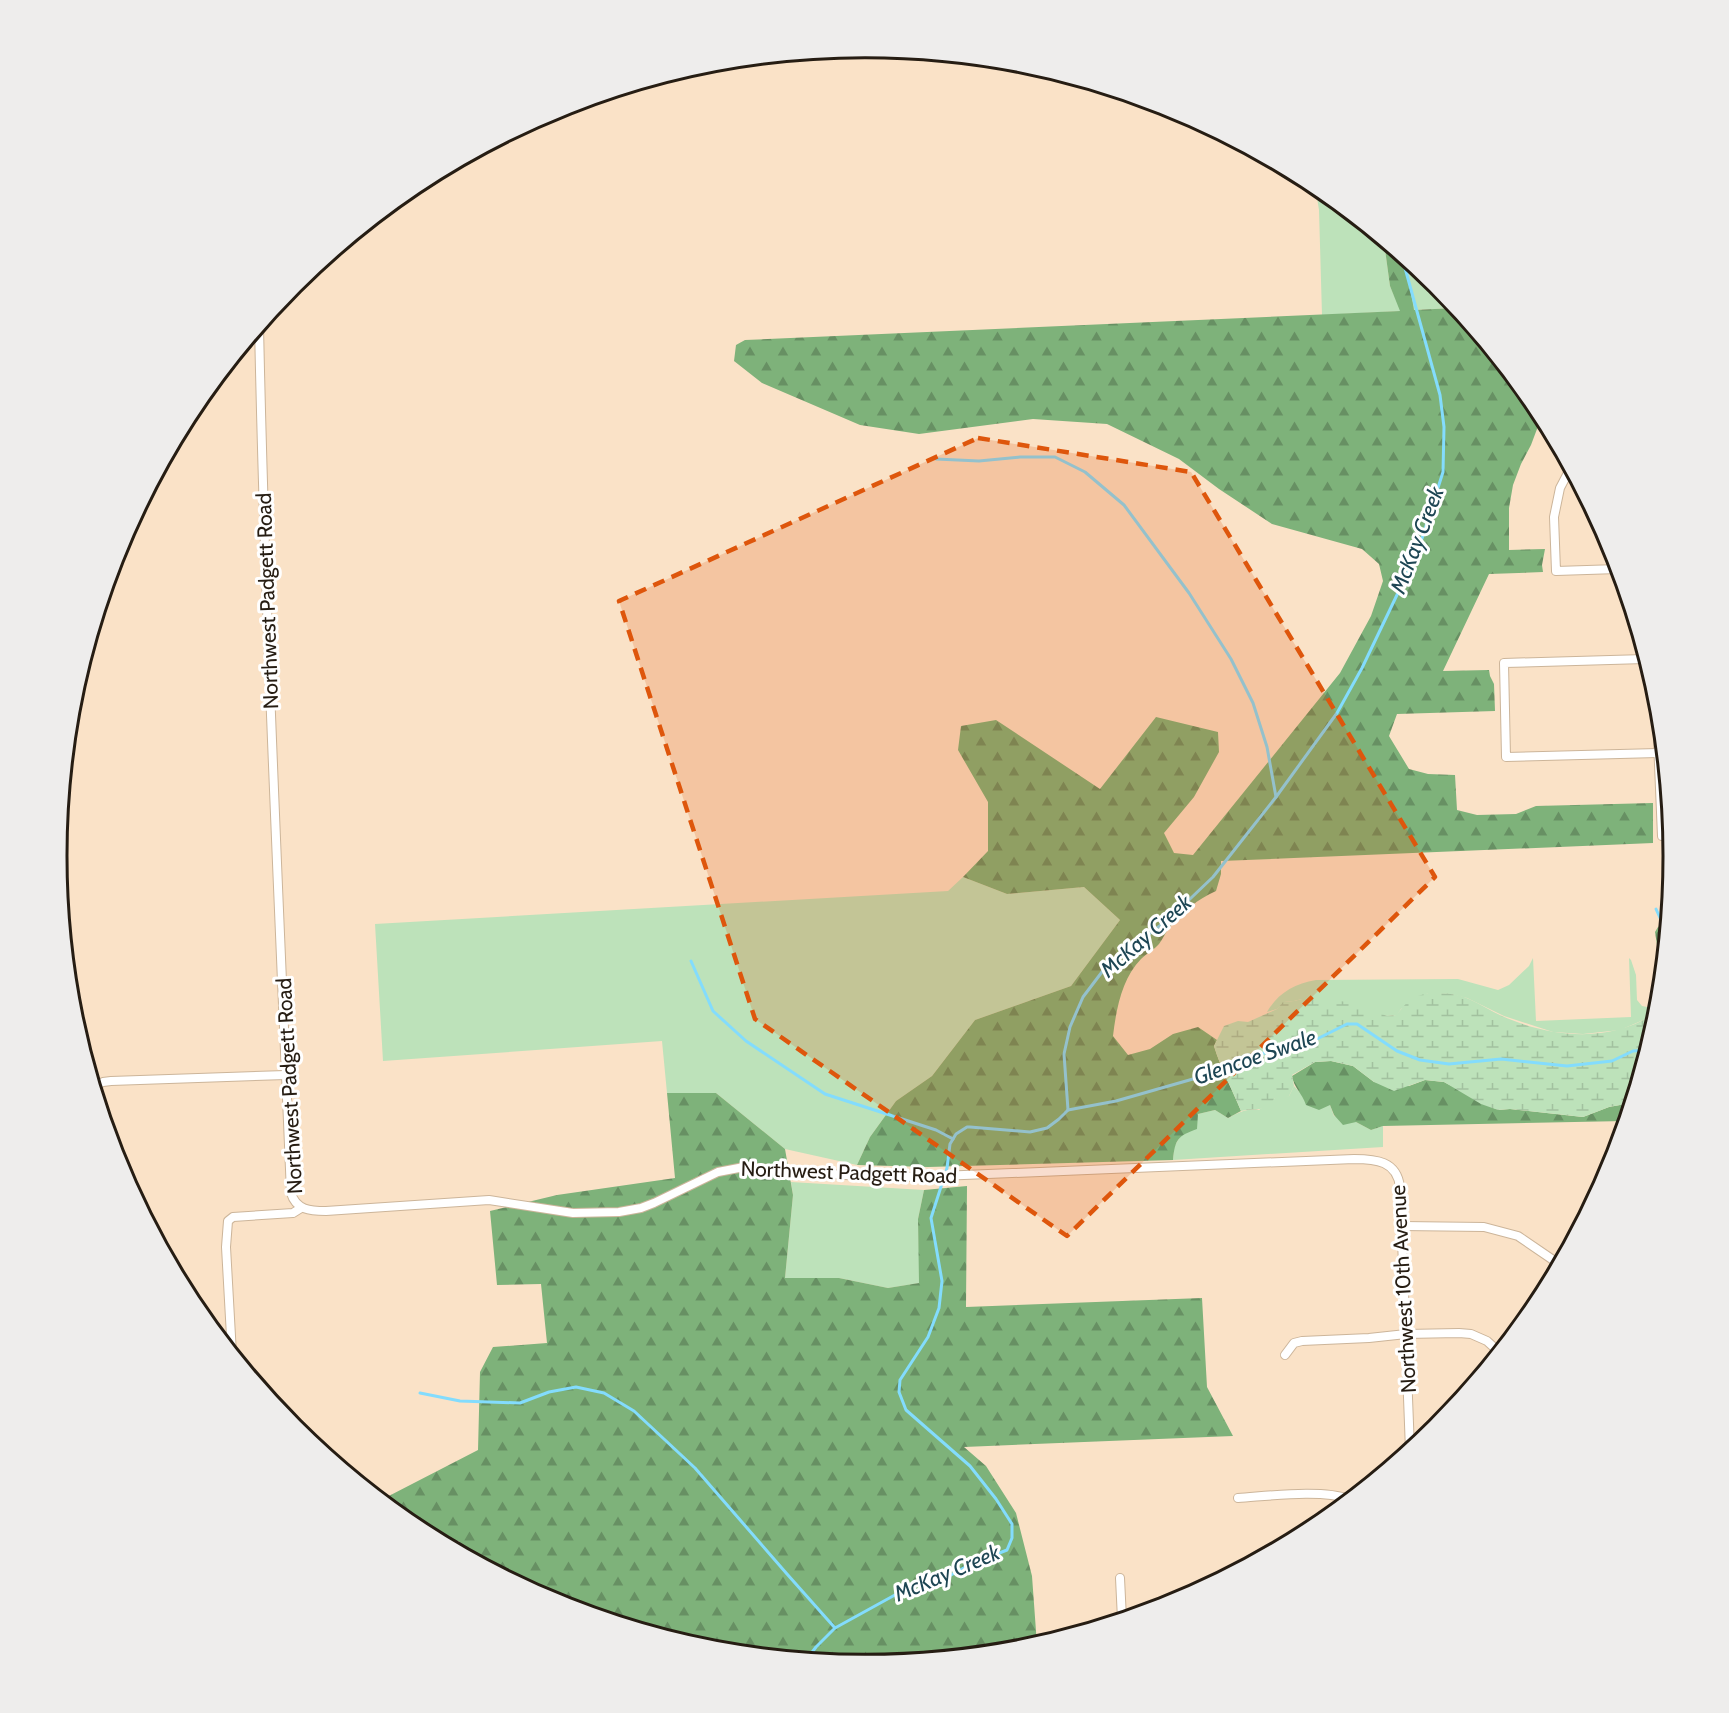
<svg xmlns="http://www.w3.org/2000/svg" width="1729" height="1713" font-family="Cabin,sans-serif">
	<style>
		.grass { fill: #bde2ba }
		.forest { fill: url(#forest-firs) }
		.wetland { fill: url(#wetland-marsh) }
		.lines { fill: none; stroke-linecap: round; stroke-linejoin: round }
		.stream { stroke: #83dcfd; stroke-width: 3 }
		.minor-casing { stroke: #ccb59a; stroke-width: 10 }
		.minor { stroke: #fff; stroke-width: 8 }
		.marked { fill: #de560c; fill-opacity: 0.2; stroke: #de560c; stroke-width: 4.5; stroke-dasharray: 12 8; stroke-linejoin: round }
		.labels { text-anchor: middle; dominant-baseline: central; stroke-width: 6; stroke-linejoin: round; paint-order: stroke }
		.street-label { font-size: 21px; fill: #261d13; stroke: #fff }
		.water-label { font-size: 22px; font-style: italic; fill: #1e4654; stroke: #fff }
		.rim { fill: none; stroke: #261d13; stroke-width: 3 }
	</style>
	<defs>
		<pattern id="forest-firs" width="22" height="20" patternUnits="userSpaceOnUse" patternTransform="scale(1.5)"><rect width="22" height="20" fill="#7eb27a"/><path d="M5 1l3.5 6h-7zM16 11l3.5 6h-7z" fill="#679063"/></pattern>
		<pattern id="wetland-marsh" width="20" height="14" patternUnits="userSpaceOnUse" patternTransform="scale(1.5)"><rect width="20" height="14" fill="#bde2ba"/><path d="M1 5h8M5 5V1M11 12h8M15 12V8" fill="none" stroke="#a2c19f"/></pattern>
	</defs>
	<rect width="100%" height="100%" fill="#fae2c7"/>
	<g class="grass">
		<path d="M1315 185 1384 242 1390 286 1401 311 1322 315 1319 210Z"/>
		<path d="M1405 259 1436 285 1455 308 1413 310Z"/>
		<path d="M963 877 1007 894 1084 887 1120 920 1071 986 975 1020 932 1076 896 1101 870 1137 857 1165 785 1149 716 1093H667L662 1041 383 1061 375 924 948 891Z"/>
		<path d="M1533 958 1536 1021 1631 1017 1629 958 1631 960 1636 975 1637 1000 1642 1006 1652 1008 1658 1001V976L1661 980 1658 1011 1648 1018 1620 1030 1583 1034 1553 1032 1504 1016 1467 998 1450 994 1428 993 1401 1009 1397 1015 1387 1016 1302 999 1294 1001 1284 1002 1277 1009 1267 1012C1278 993 1294 984 1316 980L1458 979 1498 990 1509 985 1529 966Z"/>
		<path d="M1294 1086 1303 1096 1330 1105 1334 1116 1356 1122 1371 1130 1383 1126V1147L1173 1160 1174 1147 1181 1135 1198 1114 1215 1110 1228 1118C1240 1112 1246 1108 1259 1110L1275 1098 1289 1096Z"/>
		<path d="M791 1182 924 1190 918 1219 920 1283 888 1288 839 1278H785L793 1195Z"/>
	</g>
	<g class="forest">
		<path d="M1384 242 1405 259 1414 310 1455 308 1536 407 1537 429 1531 445 1521 464 1513 485 1509 508V550L1545 549 1542 565 1543 572 1489 574 1443 671 1489 670 1490 676 1494 684 1495 711 1397 714 1389 736 1409 769 1428 774 1455 775 1457 810 1477 815 1516 814 1536 806 1653 803V843L1221 861V874L1216 891C1198 899 1181 912 1169 928 1165 933 1163 939 1159 944 1154 950 1147 953 1141 959 1122 978 1116 1010 1113 1036L1128 1055 1150 1049 1173 1034 1198 1027 1217 1040 1214 1046C1221 1069 1232 1089 1241 1111L1228 1118 1215 1110 1198 1114 1197 1129C1178 1136 1175 1139 1173 1160L928 1167 857 1165 870 1137 896 1101 932 1076 975 1020 1071 986 1120 920 1084 887 1007 894 963 877 988 851V802L958 750 961 726 996 720 1100 789 1156 717 1218 732 1219 752 1194 797 1164 833 1174 853 1193 855 1340 673 1371 616 1383 581 1379 564 1362 549 1272 524 1219 489 1179 459 1107 424 1033 419 919 434 860 425 762 383 734 361 736 345 745 340 1400 311 1390 286Z"/>
		<path d="M1667 922 1661 980 1658 976 1659 958 1655 932 1658 927Z"/>
		<path d="M1331 1061 1353 1066 1374 1082 1409 1086 1425 1080 1444 1082 1498 1110 1510 1109 1583 1117 1609 1107 1631 1103 1625 1121 1383 1126 1371 1130 1356 1122 1343 1125 1334 1115 1330 1105 1319 1110 1306 1105C1302 1093 1294 1088 1292 1076L1315 1062Z"/>
		<path d="M667 1093H716L785 1149 793 1195 785 1278H839L888 1288 919 1283 918 1219 924 1190 967 1186 966 1307 1202 1298 1207 1387 1233 1436 964 1447 986 1466 1016 1513 1032 1576 1037 1645 1022 1650 864 1665 706 1649 555 1603 463 1554 459 1541H438L415 1529 381 1500 478 1450 480 1372 493 1347 547 1343 541 1284 497 1285 490 1211 557 1195 675 1178Z"/>
	</g>
	<path class="wetland" d="M1428 993C1442 993 1456 993 1469 999 1480 1004 1491 1011 1502 1016 1552 1038 1612 1044 1658 1011L1631 1103 1609 1107 1583 1117 1510 1109 1498 1110 1481 1104 1444 1082 1425 1080 1394 1091 1374 1082 1353 1066 1331 1061 1315 1062 1292 1075 1294 1086 1289 1096 1282 1100 1275 1098C1263 1114 1257 1107 1241 1111 1232 1089 1221 1069 1214 1046L1224 1026 1238 1021 1248 1022 1277 1009 1283 1002 1294 1001 1302 999H1329L1357 1004 1387 1016 1396 1015 1411 998Z"/>
	<g class="lines">
		<g class="stream">
			<path d="M936 459 979 461 1020 457H1055L1085 472 1124 505 1189 593 1231 659 1253 703 1267 747 1276 797"/>
			<path d="M1656 909 1666 931"/>
			<path d="M691 961 713 1011 746 1041 825 1094 936 1130 953 1139"/>
			<path d="M1068 1110 1116 1101 1214 1073 1244 1056 1285 1050 1313 1041 1347 1024H1357L1397 1051 1420 1060 1449 1064 1501 1059 1567 1066 1612 1061 1633 1051 1647 1050"/>
			<path d="M420 1393 460 1401 520 1403 549 1392 576 1387 604 1393 634 1411 695 1468 787 1574 835 1628"/>
			<path d="M807 1659 816 1647 835 1628 913 1585 951 1575 969 1565 1007 1550 1012 1538V1524L996 1499 970 1466 906 1410 899 1392 900 1380 928 1337 939 1308 942 1281 931 1218 947 1168 950 1144 956 1134 967 1127H970L1030 1132 1047 1128 1059 1119 1068 1110 1064 1054 1070 1027 1083 997 1105 968 1170 918 1213 877 1276 797 1337 713 1362 668 1418 551 1443 472 1444 427 1440 395 1402 257"/>
		</g>
		<defs>
			<g id="minor">
				<path d="M259 326C265 615 279 904 291 1193 296 1210 310 1211 326 1211L489 1200 573 1213 619 1212 641 1208 654 1203 718 1172 744 1167 844 1175 916 1177 1354 1159C1376 1159 1397 1161 1400 1187L1410 1450"/>
				<path d="M1570 469 1560 488 1554 517 1556 571 1618 569"/>
				<path d="M1645 659 1504 663 1506 757 1658 753"/>
				<path d="M1656 693 1662 836"/>
				<path d="M93 1087 103 1082 111 1081 286 1075"/>
				<path d="M1402 1226 1484 1227 1518 1236 1559 1264"/>
				<path d="M232 1354 226 1247 228 1221 233 1217 293 1213 301 1208"/>
				<path d="M1285 1355 1294 1343 1302 1341 1369 1338 1406 1334 1459 1333 1471 1334 1487 1341 1499 1352"/>
				<path d="M1238 1498C1269 1496 1322 1489 1349 1499"/>
				<path d="M1120 1578 1122 1619"/>
			</g>
		</defs>
		<use href="#minor" class="minor-casing"/>
		<use href="#minor" class="minor"/>
	</g>
	<path class="marked" d="M978 438 1191 472 1435 877 1067 1236 755 1019 619 601Z"/>
	<g class="labels">
		<g class="street-label">
			<text transform="translate(267 601) rotate(-92)">Northwest Padgett Road</text>
			<text transform="translate(289 1086) rotate(-93)">Northwest Padgett Road</text>
			<text transform="translate(849 1172) rotate(2)">Northwest Padgett Road</text>
			<text transform="translate(1403 1289) rotate(-93)">Northwest 10th Avenue</text>
		</g>
		<g class="water-label">
			<text transform="translate(1417 540) rotate(-69)">McKay Creek</text>
			<text transform="translate(1146 936) rotate(-41)">McKay Creek</text>
			<text transform="translate(1255 1057) rotate(-19)">Glencoe Swale</text>
			<text transform="translate(947 1573) rotate(-23)">McKay Creek</text>
		</g>
	</g>
	<path d="M0 0H1729V1713H0ZM67 856a798 798 0 1 1 1596 0a798 798 0 1 1-1596 0Z" fill="#eeedec" fill-rule="evenodd"/>
	<path class="rim" d="M67 856a798 798 0 1 1 1596 0a798 798 0 1 1-1596 0Z"/>
</svg>
